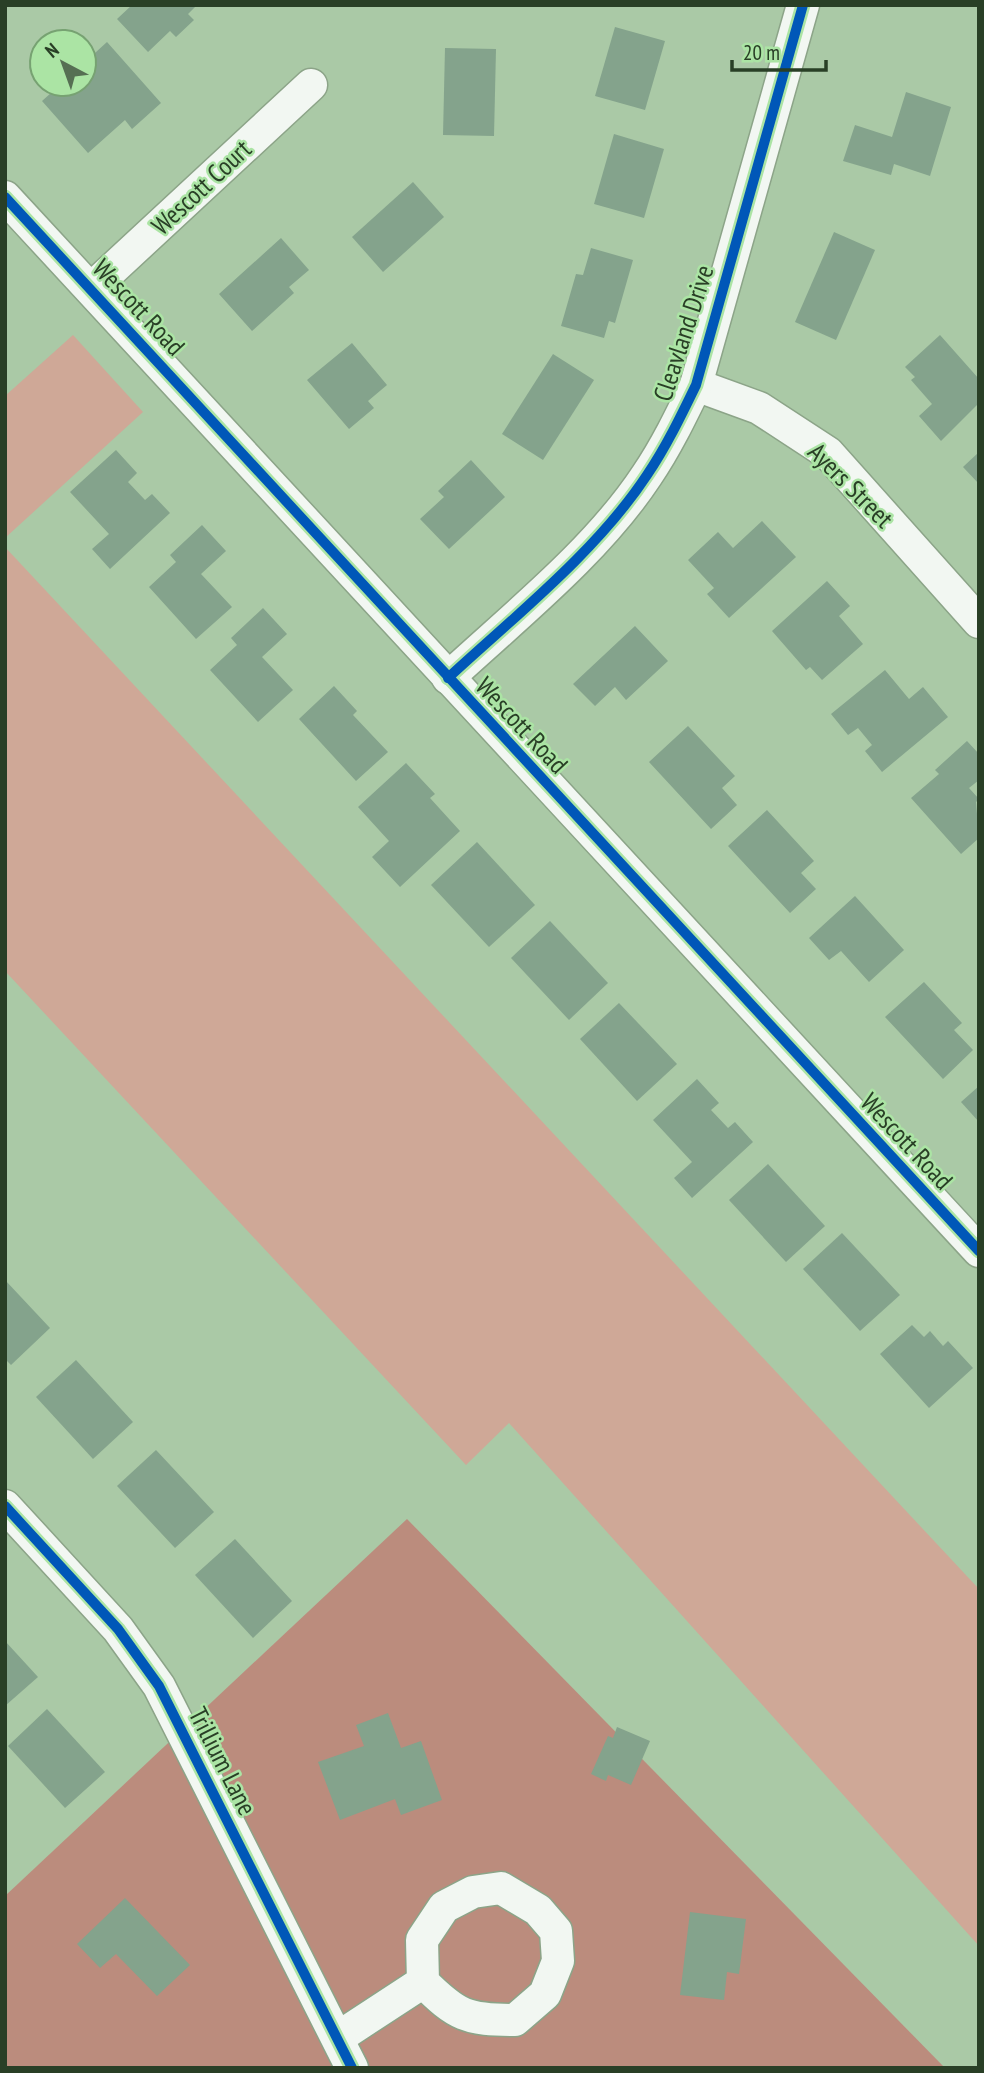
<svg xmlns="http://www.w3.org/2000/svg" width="984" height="2073" font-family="'PT Sans Narrow',sans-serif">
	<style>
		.green { fill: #cfa897 }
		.forest { fill: #bb8c7d }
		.building { fill: #84a38c }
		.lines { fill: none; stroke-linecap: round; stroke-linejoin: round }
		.street-casing { stroke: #8ca488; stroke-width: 35 }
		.street { stroke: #f2f7f2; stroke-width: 32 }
		.cycleway-casing { stroke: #abe4a4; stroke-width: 15 }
		.cycleway { stroke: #0057b8; stroke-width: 10 }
		.labels { text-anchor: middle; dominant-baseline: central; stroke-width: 5; stroke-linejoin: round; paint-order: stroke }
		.street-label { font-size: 26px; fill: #293f26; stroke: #abe4a4 }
	</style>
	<rect width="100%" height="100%" fill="#aac9a6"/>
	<g class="green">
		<path d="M73 335 143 412 5 538V396Z"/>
		<path d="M5 547 979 1589V1946L509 1423 466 1465 5 971Z"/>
	</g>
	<path class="forest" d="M407 1519 945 2068H5V1896Z"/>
	<g class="building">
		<path d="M132 5H197L188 14 194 20 176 37 170 31 148 52 117 19Z"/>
		<path d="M615 27 665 41 645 110 595 96Z"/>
		<path d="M107 42 161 103 132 129 125 120 88 153 42 101 61 84H84V63Z"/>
		<path d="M445 48 496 49 494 136 443 135Z"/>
		<path d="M906 92 951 107 930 176 894 164 891 175 843 161 855 125 892 137Z"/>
		<path d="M614 134 664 149 644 218 594 204Z"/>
		<path d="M413 182 444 217 383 272 352 237Z"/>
		<path d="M834 232 875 250 836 340 795 322Z"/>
		<path d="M281 238 309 270 289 287 294 293 252 331 219 294Z"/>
		<path d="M591 248 633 260 615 323 609 321 604 338 561 326 576 274 583 275Z"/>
		<path d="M940 335 979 379V403L941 441 919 416 932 404 911 380 915 377 905 367Z"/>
		<path d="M352 343 387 385 368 401 374 408 349 429 307 380Z"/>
		<path d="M553 354 594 380 543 460 502 434Z"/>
		<path d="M116 450 137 473 128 482 145 500 152 494 170 513 110 569 92 549 109 534 70 492Z"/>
		<path d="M979 452V484L963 467Z"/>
		<path d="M471 460 505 497 449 549 420 519 444 497 438 491Z"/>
		<path d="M762 521 796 557 729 618 707 594 714 588 688 560 718 532 733 548Z"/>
		<path d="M202 525 226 551 201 574 232 607 196 639 149 587 176 562 170 555Z"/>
		<path d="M827 581 850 606 839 616 863 644 822 680 810 667 806 670 772 631Z"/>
		<path d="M263 608 287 634 262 657 293 690 258 722 210 670 237 645 231 638Z"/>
		<path d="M635 626 668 661 626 700 615 687 595 706 573 684Z"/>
		<path d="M885 670 909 699 923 687 948 717 882 772 865 751 872 745 858 728 848 735 831 714Z"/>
		<path d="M334 686 357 711 353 715 388 752 356 781 299 719Z"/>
		<path d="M688 726 735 776 722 788 737 805 711 829 649 762Z"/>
		<path d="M967 741 979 754V780L969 788 979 799 976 802 979 838 961 854 911 798 939 774 935 770Z"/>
		<path d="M406 763 435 794 430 798 460 831 400 887 372 857 389 841 358 807Z"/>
		<path d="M767 810 814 861 801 873 816 889 790 913 728 846Z"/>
		<path d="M477 842 535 905 489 947 431 885Z"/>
		<path d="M855 896 904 950 869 982 841 951 829 960 809 938Z"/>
		<path d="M550 921 608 983 569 1020 511 958Z"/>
		<path d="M924 982 962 1023 954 1030 973 1050 943 1079 885 1017Z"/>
		<path d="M619 1003 677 1064 637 1101 580 1039Z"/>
		<path d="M697 1079 719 1103 711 1110 728 1128 735 1122 753 1142 692 1198 674 1178 692 1162 653 1120Z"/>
		<path d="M979 1086V1122L961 1102Z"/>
		<path d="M768 1164 825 1226 786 1262 729 1200Z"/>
		<path d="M842 1233 900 1295 860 1331 803 1269Z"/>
		<path d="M5 1280 50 1328 11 1365 5 1359Z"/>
		<path d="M912 1325 924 1337 930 1331 943 1346 948 1341 973 1368 929 1408 880 1354Z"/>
		<path d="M76 1360 133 1422 93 1459 36 1397Z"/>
		<path d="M156 1450 214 1512 175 1548 117 1486Z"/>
		<path d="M235 1539 292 1601 253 1638 195 1575Z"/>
		<path d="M5 1641 38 1677 5 1706Z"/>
		<path d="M47 1709 105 1772 65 1808 8 1746Z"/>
		<path d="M388 1713 401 1748 421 1741 442 1800 401 1815 395 1799 340 1820 318 1762 364 1746 356 1725Z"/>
		<path d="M617 1727 650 1741 631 1785 608 1775 606 1781 591 1774 608 1736 613 1738Z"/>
		<path d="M125 1898 190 1965 157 1996 116 1954 100 1968 77 1944Z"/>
		<path d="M690 1912 746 1919 739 1974 727 1972 724 2000 680 1995Z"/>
	</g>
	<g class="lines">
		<defs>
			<g id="street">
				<path d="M5 197 979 1251"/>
				<path d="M91 289 311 85"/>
				<path d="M696 385 759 408 828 453 979 622"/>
				<path d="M448 678C515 616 597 551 647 475 666 447 681 416 696 385L803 5"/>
				<path d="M5 1506 118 1629 159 1686 352 2068"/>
				<path d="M339 2037 423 1982 422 1940 444 1907 473 1892 501 1888 538 1910 556 1931 558 1961 545 1994 515 2020C467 2020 457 2016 423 1982"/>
			</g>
		</defs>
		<use href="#street" class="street-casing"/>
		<use href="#street" class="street"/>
		<defs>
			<g id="cycleway">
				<path d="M5 197 979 1251"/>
				<path d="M448 678C515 616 597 551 647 475 666 447 681 416 696 385L803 5"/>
				<path d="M5 1506 118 1629 159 1686 352 2068"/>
			</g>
		</defs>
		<use href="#cycleway" class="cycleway-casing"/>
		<use href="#cycleway" class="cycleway"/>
	</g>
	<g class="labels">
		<g class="street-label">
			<text transform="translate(201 187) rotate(-43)">Wescott Court</text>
			<text transform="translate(139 307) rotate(47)">Wescott Road</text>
			<text transform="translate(683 333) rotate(-72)">Cleavland Drive</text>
			<text transform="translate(851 485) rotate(45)">Ayers Street</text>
			<text transform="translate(522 725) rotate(47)">Wescott Road</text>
			<text transform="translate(907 1141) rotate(47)">Wescott Road</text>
			<text transform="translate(223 1761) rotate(63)">Trillium Lane</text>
		</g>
	</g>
	<rect width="984" height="2073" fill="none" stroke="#293f26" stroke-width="14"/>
	<g transform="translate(63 63) rotate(319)"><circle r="33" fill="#abe4a4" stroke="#77a272" stroke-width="2"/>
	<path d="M0-5L12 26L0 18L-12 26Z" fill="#566f53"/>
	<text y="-10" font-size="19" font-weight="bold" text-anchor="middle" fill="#293f26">N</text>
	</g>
	<path d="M732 60v10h94v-10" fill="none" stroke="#293f26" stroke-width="3.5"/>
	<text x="743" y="60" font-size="21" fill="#293f26" stroke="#abe4a4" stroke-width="5" paint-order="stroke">20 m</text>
</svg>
